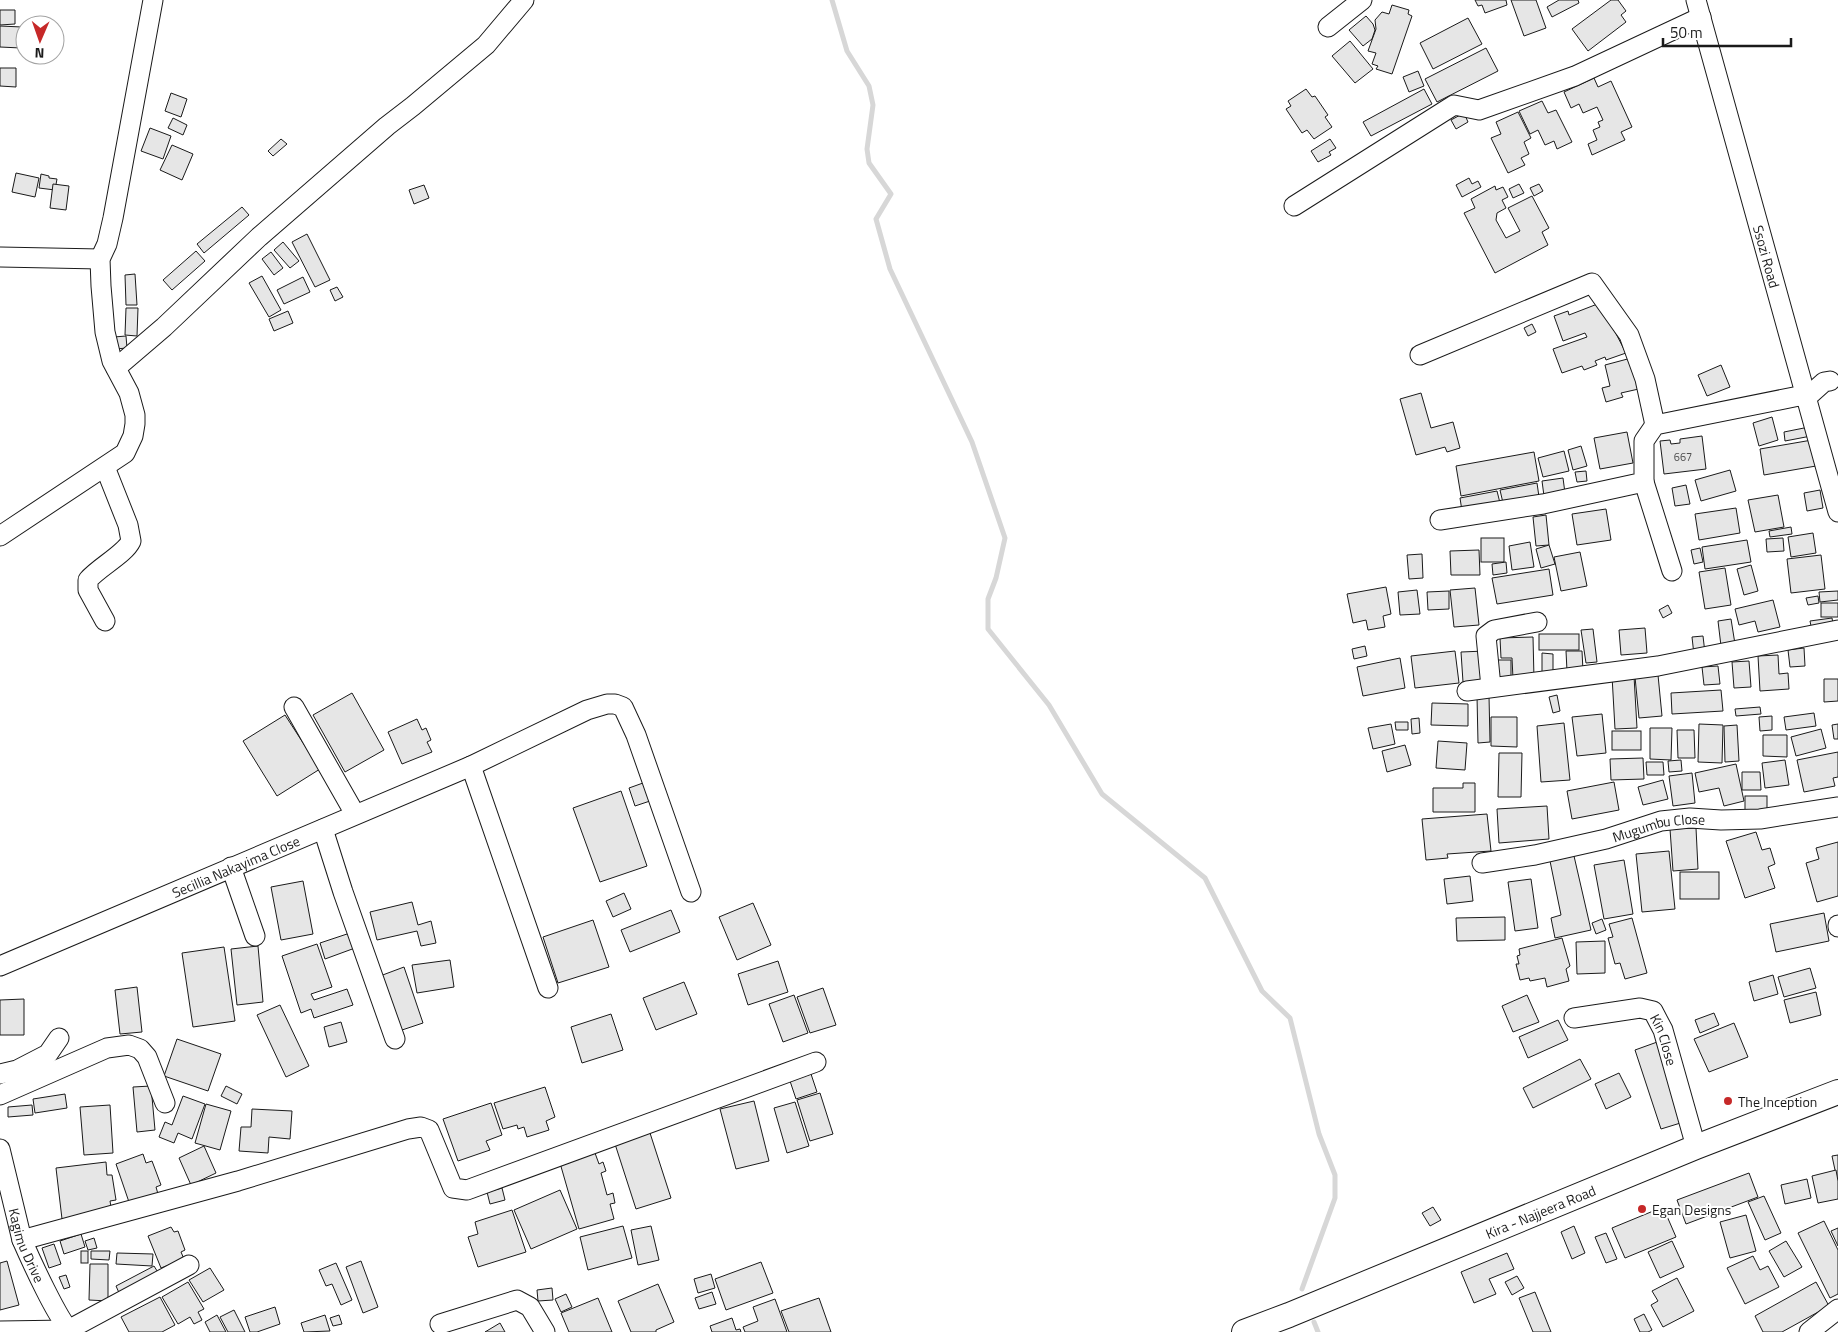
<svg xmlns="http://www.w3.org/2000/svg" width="1838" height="1332" font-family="'Titillium Web',sans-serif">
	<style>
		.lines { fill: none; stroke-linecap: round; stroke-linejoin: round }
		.stream { stroke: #d7d7d7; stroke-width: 5 }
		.building { fill: #e6e6e6; stroke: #1a1a1a }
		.minor-casing { stroke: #1a1a1a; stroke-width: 21 }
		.major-casing { stroke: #1a1a1a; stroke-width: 26 }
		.minor { stroke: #fff; stroke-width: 19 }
		.major { stroke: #fff; stroke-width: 24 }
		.poi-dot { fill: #c62828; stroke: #fff; stroke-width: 2 }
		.labels { text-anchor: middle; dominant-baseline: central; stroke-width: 4; stroke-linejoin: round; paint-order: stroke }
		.number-label { font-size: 11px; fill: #4d4d4d }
		.street-label { font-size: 14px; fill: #1a1a1a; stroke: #fff }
		.poi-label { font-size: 14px; fill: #1a1a1a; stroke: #fff; text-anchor: start }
	</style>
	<rect width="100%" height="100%" fill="#fff"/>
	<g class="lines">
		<g class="stream">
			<path d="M832 0 847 51 869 86 873 105 867 149 869 163 891 194 876 219 890 269 972 442 1005 538 996 578 988 599V629L1049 705 1102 794 1205 878 1262 991 1290 1018 1319 1134 1335 1175V1198L1302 1289"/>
			<path d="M1314 1322 1318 1332"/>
		</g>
	</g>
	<g class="building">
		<path d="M1475 0H1506L1507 5 1485 13 1482 5 1478 6Z"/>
		<path d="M1511 0H1536L1546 28 1524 36Z"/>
		<path d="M1559 0H1578L1579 3 1552 17 1547 7Z"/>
		<path d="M1611 0H1618L1626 11 1621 15 1626 22 1588 51 1572 29Z"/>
		<path d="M1392 5 1409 10 1408 14 1412 16 1392 74 1376 69 1378 66 1372 64 1376 53 1368 51 1376 29 1375 20 1382 12 1389 14Z"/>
		<path d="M0 10H15V24L0 25Z"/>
		<path d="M1366 16 1373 24 1375 30 1372 39 1363 46 1349 30Z"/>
		<path d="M1468 18 1482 44 1433 69 1420 43Z"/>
		<path d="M0 26 22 27 21 48 0 47Z"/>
		<path d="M1350 41 1373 69 1355 83 1332 56Z"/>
		<path d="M1486 48 1498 71 1437 102 1425 79Z"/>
		<path d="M0 68H16V87L0 86Z"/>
		<path d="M1418 71 1424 86 1409 92 1403 77Z"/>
		<path d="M1594 78 1598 87 1611 81 1632 127 1621 132 1625 140 1592 155 1588 144 1597 140 1593 130 1600 127 1598 122 1603 120 1597 107 1583 113 1579 104 1571 108 1564 92Z"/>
		<path d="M1306 89 1312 97 1315 96 1328 115 1325 117 1332 127 1314 139 1307 130 1302 133 1286 109 1291 106 1288 101Z"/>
		<path d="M1424 89 1432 104 1371 136 1363 122Z"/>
		<path d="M171 93 187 99 181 117 165 111Z"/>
		<path d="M1542 101 1548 113 1556 110 1572 142 1557 149 1554 141 1545 145 1538 130 1530 134 1519 111Z"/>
		<path d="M1518 112 1531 138 1524 142 1529 154 1521 158 1525 165 1508 173 1491 138 1501 134 1496 122Z"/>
		<path d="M1464 113 1468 122 1456 129 1451 120Z"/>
		<path d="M173 118 187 125 183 135 168 128Z"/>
		<path d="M150 128 171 136 163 159 141 151Z"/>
		<path d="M281 139 287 144 273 156 268 151Z"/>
		<path d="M1330 139 1336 148 1329 152 1331 155 1318 162 1311 151Z"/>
		<path d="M172 145 193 154 182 180 160 170Z"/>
		<path d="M16 173 39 178 35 197 12 192Z"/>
		<path d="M41 174 49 176V178L57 179 55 190 39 188Z"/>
		<path d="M1469 178 1472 184 1478 181 1481 187 1462 197 1456 185Z"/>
		<path d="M53 184 69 186 66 210 50 208Z"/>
		<path d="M1519 184 1524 193 1513 198 1509 189Z"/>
		<path d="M1539 184 1543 191 1534 196 1530 188Z"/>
		<path d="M424 185 429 198 414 204 409 190Z"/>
		<path d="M1495 186 1496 190 1503 187 1508 197 1502 200 1506 208 1497 213 1496 220 1506 238 1520 231 1508 208 1532 196 1549 228 1542 232 1548 245 1495 273 1464 213 1475 208 1471 199Z"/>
		<path d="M242 207 249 215 204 253 197 244Z"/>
		<path d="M307 234 330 280 315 287 292 242Z"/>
		<path d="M283 242 299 261 290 268 274 250Z"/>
		<path d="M196 251 205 261 172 290 163 280Z"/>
		<path d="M271 252 283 268 274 275 262 259Z"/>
		<path d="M135 274 137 305H126L125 275Z"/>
		<path d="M262 276 281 310 269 317 249 283Z"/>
		<path d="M303 277 310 292 284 304 277 290Z"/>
		<path d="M337 287 343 297 335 301 330 290Z"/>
		<path d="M1600 303 1626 353 1606 360 1605 357 1595 361 1597 365 1584 370 1582 366 1562 373 1553 349 1587 337 1585 333 1563 341 1554 316 1568 311 1569 315Z"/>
		<path d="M126 308H138L137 336 125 335Z"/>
		<path d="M288 311 293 323 274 331 269 319Z"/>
		<path d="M1532 324 1536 332 1528 336 1524 328Z"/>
		<path d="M126 336 127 348 115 349 114 337Z"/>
		<path d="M1635 357 1643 388 1621 393 1623 397 1606 402 1602 388 1610 386 1605 365Z"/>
		<path d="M1721 365 1730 387 1707 396 1698 375Z"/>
		<path d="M1421 393 1431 428 1453 422 1460 448 1447 452 1445 447 1416 455 1400 399Z"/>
		<path d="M1772 417 1778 440 1759 446 1753 423Z"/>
		<path d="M1809 427 1811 436 1785 441 1784 432Z"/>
		<path d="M1627 432 1633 463 1600 469 1594 438Z"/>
		<path d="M1702 436 1706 469 1664 474 1660 441 1670 440 1671 444 1680 443V439Z"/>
		<path d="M1812 440 1816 466 1764 475 1760 449Z"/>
		<path d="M1581 446 1587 466 1573 470 1568 450Z"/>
		<path d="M1564 451 1569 471 1543 477 1538 458Z"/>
		<path d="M1534 452 1539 481 1461 496 1456 466Z"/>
		<path d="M1730 470 1736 491 1701 501 1695 480Z"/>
		<path d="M1586 471 1587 481 1577 482 1575 472Z"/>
		<path d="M1563 478 1565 493 1544 496 1542 481Z"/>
		<path d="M1537 483 1539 497 1503 503 1500 490Z"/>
		<path d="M1686 485 1690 504 1675 506 1672 488Z"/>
		<path d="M1820 490 1823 508 1807 511 1804 493Z"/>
		<path d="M1497 491 1500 503 1462 511 1460 498Z"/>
		<path d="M1778 495 1784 527 1755 532 1748 500Z"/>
		<path d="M1736 508 1740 533 1699 540 1695 514Z"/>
		<path d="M1606 509 1611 540 1577 545 1572 514Z"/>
		<path d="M1546 515 1549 545 1536 546 1533 517Z"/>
		<path d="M1791 527 1792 534 1770 537 1769 531Z"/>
		<path d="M1813 533 1816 553 1791 557 1788 537Z"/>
		<rect x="1481" y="538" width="23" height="24"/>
		<path d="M1783 538 1784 551 1767 552 1766 539Z"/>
		<path d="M1747 540 1751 562 1705 569 1702 547Z"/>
		<path d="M1530 542 1534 567 1512 570 1509 546Z"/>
		<path d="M1549 545 1555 564 1541 568 1536 549Z"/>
		<path d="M1700 548 1703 562 1694 564 1691 550Z"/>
		<path d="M1479 550 1480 575H1451L1450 551Z"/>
		<path d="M1580 552 1587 586 1561 591 1554 557Z"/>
		<path d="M1422 554 1423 578 1409 579 1407 555Z"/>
		<path d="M1821 555 1825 589 1791 593 1787 559Z"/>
		<path d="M1506 562 1507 573 1493 575 1492 564Z"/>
		<path d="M1751 565 1758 591 1744 595 1737 569Z"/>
		<path d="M1725 568 1731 605 1705 609 1699 572Z"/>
		<path d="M1549 569 1553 595 1497 604 1492 578Z"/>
		<path d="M1386 587 1391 614 1383 616 1385 627 1368 630 1366 620 1353 623 1347 594Z"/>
		<path d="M1475 588 1479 625 1454 627 1450 590Z"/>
		<path d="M1417 590 1420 614 1400 615 1398 592Z"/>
		<path d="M1449 591V609L1428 610 1427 592Z"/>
		<path d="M1838 591V600L1820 602 1819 592Z"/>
		<path d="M1818 596 1819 603 1808 605 1806 598Z"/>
		<path d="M1773 600 1780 627 1758 632 1755 621 1739 625 1735 609Z"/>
		<rect x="1821" y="603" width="17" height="14"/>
		<path d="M1668 605 1672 613 1663 618 1659 610Z"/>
		<path d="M1832 618 1834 629 1812 631 1810 621Z"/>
		<path d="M1731 619 1735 644 1721 646 1718 621Z"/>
		<path d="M1645 628 1647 653 1621 655 1619 630Z"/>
		<path d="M1593 629 1597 662 1586 663 1581 630Z"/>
		<rect x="1539" y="634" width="40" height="16"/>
		<path d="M1703 636 1705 653 1694 655 1692 637Z"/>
		<path d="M1533 637 1534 679H1513L1512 658H1501L1500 638Z"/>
		<path d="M1365 646 1367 656 1354 659 1352 649Z"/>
		<path d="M1804 648 1805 666 1790 667 1788 650Z"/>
		<path d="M1455 651 1459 683 1415 688 1411 656Z"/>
		<path d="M1485 651 1487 680 1463 682 1461 652Z"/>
		<path d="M1566 651H1582L1583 671H1567Z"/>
		<path d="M1542 653 1553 654V674H1542Z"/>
		<path d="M1778 655 1779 674 1788 673 1789 689 1760 691 1758 656Z"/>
		<path d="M1400 658 1405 688 1363 696 1357 667Z"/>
		<rect x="1497" y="660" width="14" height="19"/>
		<path d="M1749 661 1751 687 1734 688 1732 662Z"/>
		<path d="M1718 666 1720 684 1704 685 1702 667Z"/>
		<path d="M1658 675 1662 716 1639 718 1635 677Z"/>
		<path d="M1612 676H1634L1637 728 1615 729Z"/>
		<path d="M1824 679H1838V701L1824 702Z"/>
		<path d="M1721 690 1723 711 1672 714 1671 693Z"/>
		<path d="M352 693 384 750 345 772 313 715Z"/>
		<path d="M1557 695 1560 711 1553 713 1549 697Z"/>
		<path d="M1477 696H1489L1490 742 1478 743Z"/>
		<path d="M1432 703 1468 704V726L1431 725Z"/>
		<path d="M1760 707 1761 714 1736 716 1735 709Z"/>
		<path d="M1814 713 1816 726 1786 730 1784 717Z"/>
		<path d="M1602 714 1606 753 1577 756 1572 717Z"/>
		<path d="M285 715 320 769 277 796 243 741Z"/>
		<path d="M1772 716V730L1760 731 1759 717Z"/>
		<path d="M1491 717H1517V747L1491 746Z"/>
		<path d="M1419 718 1420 733 1412 734 1411 719Z"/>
		<path d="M417 719 422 730 426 728 431 740 427 742 432 752 402 764 388 732Z"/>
		<path d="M1395 722H1408V730H1396Z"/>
		<path d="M1564 723 1570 780 1541 782 1537 726Z"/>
		<path d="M1391 724 1395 744 1373 749 1368 728Z"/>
		<path d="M1699 724 1723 725 1722 763 1698 762Z"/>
		<path d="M1838 724V739H1834L1832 725Z"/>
		<path d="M1737 725 1739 761 1725 762 1724 726Z"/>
		<path d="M1650 728H1672L1671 760 1650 759Z"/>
		<path d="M1821 729 1826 748 1796 756 1791 737Z"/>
		<path d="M1677 730H1694L1695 758H1678Z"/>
		<rect x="1612" y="731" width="29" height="19"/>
		<path d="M1763 735H1787V757L1763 756Z"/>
		<path d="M1438 741 1467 743 1465 770 1436 768Z"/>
		<path d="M1405 745 1411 765 1387 772 1382 751Z"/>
		<path d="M1838 752V777L1833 778 1835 786 1804 792 1797 760Z"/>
		<path d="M1499 753H1522L1521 797H1498Z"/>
		<path d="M1643 758 1644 779 1611 780 1610 759Z"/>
		<path d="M1681 760 1682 771 1669 772 1668 761Z"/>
		<path d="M1785 760 1789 785 1765 788 1762 763Z"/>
		<path d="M1646 762H1663L1664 775H1647Z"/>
		<path d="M1736 764 1744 801 1724 806 1719 788 1699 792 1695 773Z"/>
		<path d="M1742 772H1760L1761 790H1742Z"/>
		<path d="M1692 773 1695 803 1673 806 1669 776Z"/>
		<path d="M1663 780 1668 799 1643 805 1638 787Z"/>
		<path d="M1614 782 1619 810 1572 819 1567 791Z"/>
		<path d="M643 783 650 801 635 806 629 788Z"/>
		<path d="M1463 783H1475V812H1433V788H1463Z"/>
		<path d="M621 791 647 866 600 882 573 808Z"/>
		<rect x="1745" y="796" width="22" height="14"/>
		<path d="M1547 806 1549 839 1499 843 1497 809Z"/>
		<path d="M1487 814 1491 851 1447 854 1448 858 1426 860 1422 819Z"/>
		<path d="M1696 828 1698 869 1673 871 1670 829Z"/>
		<path d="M1756 832 1762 850 1770 848 1775 864 1768 867 1775 888 1745 898 1726 841Z"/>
		<path d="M1838 842V896L1817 902 1806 863 1819 859 1816 848Z"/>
		<path d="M1669 851 1675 909 1642 912 1636 854Z"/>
		<path d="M1574 856 1591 930 1555 938 1551 918 1561 915 1550 861Z"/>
		<path d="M1624 860 1633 914 1604 919 1594 865Z"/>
		<rect x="1680" y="872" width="39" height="27"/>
		<path d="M1470 876 1473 901 1447 904 1444 879Z"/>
		<path d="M1531 879 1538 928 1515 931 1508 882Z"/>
		<path d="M303 881 313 934 281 940 271 887Z"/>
		<path d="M624 893 631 909 613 917 606 901Z"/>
		<path d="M412 902 418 925 431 921 436 943 421 946 417 931 377 940 370 912Z"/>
		<path d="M753 903 771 945 737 960 719 917Z"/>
		<path d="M671 910 680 932 630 952 621 930Z"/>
		<path d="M1824 913 1829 941 1776 952 1770 924Z"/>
		<path d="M1505 917V940L1457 941 1456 918Z"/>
		<path d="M1632 918 1647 973 1625 979 1620 963 1615 964 1608 938 1613 937 1609 924Z"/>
		<path d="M1602 919 1606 930 1596 934 1592 923Z"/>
		<path d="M593 920 609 967 558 983 543 937Z"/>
		<path d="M350 933 355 948 325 959 320 943Z"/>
		<path d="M1562 938 1570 966 1566 969 1569 981 1547 987 1545 978 1530 981 1529 978 1520 980 1516 964H1519L1517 956 1520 955 1519 949Z"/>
		<path d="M1605 941V973L1577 974 1576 942Z"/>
		<path d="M317 944 332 987 311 994 314 1000 347 989 353 1005 314 1018 311 1009 301 1013 282 956Z"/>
		<path d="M258 946 263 1002 237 1005 231 949Z"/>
		<path d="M224 947 235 1021 193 1027 182 953Z"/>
		<path d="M450 960 454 987 417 993 412 965Z"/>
		<path d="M778 961 788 992 748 1005 738 974Z"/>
		<path d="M404 967 423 1023 399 1031 380 976Z"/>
		<path d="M1810 968 1816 988 1784 997 1778 977Z"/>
		<path d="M1773 975 1778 994 1754 1001 1749 982Z"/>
		<path d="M684 982 697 1014 656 1030 643 998Z"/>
		<path d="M137 987 142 1032 120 1034 115 990Z"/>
		<path d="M823 988 836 1025 810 1033 797 997Z"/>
		<path d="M1816 992 1821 1015 1790 1023 1784 1000Z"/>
		<path d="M794 995 808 1033 783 1042 769 1004Z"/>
		<path d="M1527 995 1539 1022 1513 1032 1502 1006Z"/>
		<path d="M24 999V1035H0V1000Z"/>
		<path d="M280 1005 309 1066 286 1077 257 1015Z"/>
		<path d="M1714 1013 1719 1025 1700 1033 1695 1020Z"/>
		<path d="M611 1014 623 1050 582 1063 571 1027Z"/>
		<path d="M1558 1020 1568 1040 1528 1058 1519 1037Z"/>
		<path d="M341 1022 347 1042 329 1047 324 1027Z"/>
		<path d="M1734 1023 1748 1057 1709 1072 1694 1039Z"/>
		<path d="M177 1039 221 1054 208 1091 164 1076Z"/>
		<path d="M1660 1041 1687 1121 1661 1129 1635 1050Z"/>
		<path d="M1580 1059 1591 1079 1533 1108 1523 1088Z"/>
		<path d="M1619 1073 1631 1097 1606 1109 1595 1084Z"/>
		<path d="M811 1074 817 1092 796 1099 790 1081Z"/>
		<path d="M151 1086 155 1130 137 1132 133 1087Z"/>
		<path d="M226 1086 242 1094 237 1104 221 1096Z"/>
		<path d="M545 1087 555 1117 546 1121 549 1130 527 1137 524 1127 518 1129 517 1125 503 1129 494 1103Z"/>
		<path d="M820 1093 833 1134 810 1141 797 1100Z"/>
		<path d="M65 1094 67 1108 35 1113 33 1099Z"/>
		<path d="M183 1096 205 1104 192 1139 178 1133 174 1143 159 1137 165 1122 172 1125Z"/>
		<path d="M754 1101 769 1161 736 1169 720 1109Z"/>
		<path d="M795 1102 809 1146 787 1153 774 1108Z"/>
		<path d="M491 1103 502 1135 486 1141 490 1150 458 1161 443 1119Z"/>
		<path d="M206 1104 231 1111 220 1150 195 1143Z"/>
		<path d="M32 1105 33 1115 8 1117V1107Z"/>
		<path d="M110 1105 113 1153 84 1155 80 1107Z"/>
		<path d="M252 1109 292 1111 290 1139 269 1137 268 1153 239 1151 241 1127H251Z"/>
		<path d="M650 1133 671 1198 636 1209 615 1144Z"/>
		<path d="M204 1146 216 1173 191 1185 179 1158Z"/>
		<path d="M595 1153 599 1164 603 1162 606 1171 601 1173 607 1195 613 1193 615 1203 610 1204 614 1219 579 1229 560 1163Z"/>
		<path d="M143 1154 146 1163 152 1161 161 1185 156 1187 158 1194 130 1205 116 1164Z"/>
		<path d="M1838 1155V1184L1832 1156Z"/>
		<path d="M106 1162 107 1175H112L116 1200 110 1201 112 1213 62 1219 56 1168Z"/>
		<path d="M1836 1170 1838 1181V1199L1818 1203 1812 1176Z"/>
		<path d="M1749 1173 1758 1197 1686 1224 1677 1200Z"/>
		<path d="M1807 1179 1811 1198 1785 1204 1781 1185Z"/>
		<path d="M502 1188 505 1200 490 1204 487 1192Z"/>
		<path d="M560 1190 577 1229 531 1249 514 1210Z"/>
		<path d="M1764 1196 1781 1233 1765 1240 1748 1202Z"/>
		<path d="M1433 1207 1441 1220 1430 1226 1422 1213Z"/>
		<path d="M1663 1207 1676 1237 1625 1258 1612 1228Z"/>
		<path d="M512 1210 526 1252 478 1267 468 1237 478 1234 475 1222Z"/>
		<path d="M1746 1215 1756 1251 1730 1258 1720 1222Z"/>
		<path d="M1824 1221 1838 1250V1294L1830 1298 1798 1233Z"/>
		<path d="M623 1226 632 1258 588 1270 580 1237Z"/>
		<path d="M651 1226 659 1260 638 1265 631 1230Z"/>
		<path d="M1574 1226 1585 1253 1572 1259 1561 1232Z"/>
		<path d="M171 1227 174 1232 178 1231 185 1250 181 1252 184 1259 161 1268 148 1236Z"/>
		<path d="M1838 1228V1246L1831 1231Z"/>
		<path d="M1606 1233 1617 1259 1606 1263 1595 1237Z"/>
		<path d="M81 1234 85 1247 64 1254 60 1241Z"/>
		<path d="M94 1238 97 1248 88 1250 85 1241Z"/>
		<path d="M1672 1241 1684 1267 1660 1278 1648 1252Z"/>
		<path d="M1786 1241 1802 1267 1784 1277 1769 1251Z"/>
		<path d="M54 1244 61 1264 49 1268 42 1248Z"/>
		<rect x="81" y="1251" width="7" height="12"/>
		<path d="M91 1251H110L109 1260 91 1259Z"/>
		<path d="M117 1253 153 1254 152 1266 116 1264Z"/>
		<path d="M1507 1253 1514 1269 1489 1279 1496 1294 1474 1303 1461 1272Z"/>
		<path d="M1753 1256 1760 1270 1768 1266 1779 1287 1745 1304 1727 1268Z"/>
		<path d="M7 1261 19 1305 0 1310V1263Z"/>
		<path d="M361 1261 378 1307 363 1313 346 1267Z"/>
		<path d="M761 1262 773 1293 726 1310 715 1279Z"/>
		<path d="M336 1263 352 1300 341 1305 332 1284 326 1286 319 1270Z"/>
		<path d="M90 1264H108V1301L89 1300Z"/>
		<path d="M154 1266 159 1274 120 1295 116 1286Z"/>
		<path d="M210 1268 224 1290 203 1302 189 1280Z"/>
		<path d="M711 1274 715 1288 698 1293 694 1279Z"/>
		<path d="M66 1275 70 1287 64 1289 59 1277Z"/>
		<path d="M1517 1276 1524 1288 1512 1295 1505 1282Z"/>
		<path d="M1677 1278 1694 1311 1663 1327 1651 1305 1658 1301 1652 1291Z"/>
		<path d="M188 1282 204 1309 198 1312 202 1320 194 1324 190 1317 178 1324 162 1297Z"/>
		<path d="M1816 1282 1829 1306 1782 1332H1763L1755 1316Z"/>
		<path d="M658 1284 674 1322 656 1330V1332H631L618 1301Z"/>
		<path d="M552 1288 553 1300 538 1301 537 1290Z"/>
		<path d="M712 1292 716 1304 699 1309 695 1298Z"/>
		<path d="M1535 1292 1551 1332H1533L1519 1298Z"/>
		<path d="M566 1294 572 1307 561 1312 555 1299Z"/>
		<path d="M160 1297 175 1325 162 1332H129L121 1317Z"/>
		<path d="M598 1298 612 1332H569L561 1313Z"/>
		<path d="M819 1298 831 1332H789L781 1311Z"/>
		<path d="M775 1299 787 1332H745L743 1327 758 1321 753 1307Z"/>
		<path d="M275 1307 280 1324 257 1332H250L245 1317Z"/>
		<path d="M234 1310 245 1332H228L220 1317Z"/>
		<path d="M1644 1314 1652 1330 1648 1332H1640L1634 1319Z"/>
		<path d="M217 1315 226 1332H210L205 1322Z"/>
		<path d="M325 1315 330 1331 304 1332 301 1323Z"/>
		<path d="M339 1315 342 1324 333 1326 330 1318Z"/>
		<path d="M732 1318 736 1330 740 1329 741 1332H712L710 1326Z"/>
		<path d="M500 1323 505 1332H485Z"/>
	</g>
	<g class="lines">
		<defs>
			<g id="minor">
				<path id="s1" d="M1696 0 1838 512"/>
				<path d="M1328 27 1362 0"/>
				<path d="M1294 206 1454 105 1479 110 1575 76 1701 17"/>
				<path d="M0 257 100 259"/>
				<path d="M1420 355 1592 283 1629 335 1645 379 1655 425"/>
				<path d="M116 368 164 327 259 237 387 126 413 106 486 45 524 0"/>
				<path d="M1805 399 1824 382 1830 381"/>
				<path d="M105 467 128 525 131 541C125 554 99 567 88 580V590L105 621"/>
				<path d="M1644 482 1672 571"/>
				<path d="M1440 520 1543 504 1644 482V441L1655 425 1804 395"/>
				<path d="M0 536 125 453 133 436 135 424V415L129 393 112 361 105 332 101 286 100 259 107 244 113 218 153 0"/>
				<path d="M1491 687 1486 636 1494 630 1537 622"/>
				<path d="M1467 691 1658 666 1838 630"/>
				<path d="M294 707 355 814"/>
				<path d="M471 766 548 988"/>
				<path d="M323 829 343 892 395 1039"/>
				<path id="s2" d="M1482 863 1535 855 1606 839 1661 821 1690 818 1721 820 1760 819 1838 807"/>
				<path d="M231 867 255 936"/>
				<path d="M1838 925V927"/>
				<path id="s3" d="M0 966 471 766 587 710 607 704H615L623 707 636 735 691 892"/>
				<path id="s4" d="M1574 1018 1640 1008 1653 1011 1663 1030 1696 1147"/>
				<path d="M0 1074 17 1070 48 1054 59 1038"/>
				<path d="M0 1095 107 1048 129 1045 140 1049 147 1057 165 1103"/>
				<path id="s5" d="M0 1149 22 1240C29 1256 60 1325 72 1332"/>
				<path d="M22 1240 238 1181 408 1129 421 1127 429 1130 453 1188 467 1190 816 1062"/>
				<path d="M440 1324 517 1300 530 1307 545 1332"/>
				<path d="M0 1331 68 1330 189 1265"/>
				<path d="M1809 1332 1838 1309"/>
			</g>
			<g id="major">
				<path id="s6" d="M1244 1332 1289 1315 1696 1147 1838 1092"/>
			</g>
		</defs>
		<use href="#minor" class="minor-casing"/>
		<use href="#major" class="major-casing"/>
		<use href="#minor" class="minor"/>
		<use href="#major" class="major"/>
	</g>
	<g class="poi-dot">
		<circle cx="1728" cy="1101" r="5"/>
		<circle cx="1642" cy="1209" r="5"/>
	</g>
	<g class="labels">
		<g class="number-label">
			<text x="1683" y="457">667</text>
		</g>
		<g class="street-label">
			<text stroke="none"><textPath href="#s1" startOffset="266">Ssozi Road</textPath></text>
			<text stroke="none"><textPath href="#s2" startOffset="181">Mugumbu Close</textPath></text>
			<text stroke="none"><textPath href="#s3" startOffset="256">Secillia Nakayima Close</textPath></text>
			<text stroke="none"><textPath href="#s4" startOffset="111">Kin Close</textPath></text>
			<text stroke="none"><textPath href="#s6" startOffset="320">Kira - Najjeera Road</textPath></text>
			<text stroke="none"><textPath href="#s5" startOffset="100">Kagimu Drive</textPath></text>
		</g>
		<g class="poi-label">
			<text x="1738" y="1101">The Inception</text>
			<text x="1652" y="1209">Egan Designs</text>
		</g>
	</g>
	<g transform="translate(40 40) rotate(182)"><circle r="24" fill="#ffffff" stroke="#a3a3a3"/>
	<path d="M0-4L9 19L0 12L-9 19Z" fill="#c62828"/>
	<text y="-8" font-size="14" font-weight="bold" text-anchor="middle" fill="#1a1a1a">N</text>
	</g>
	<path d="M1663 38v8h128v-8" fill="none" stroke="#1a1a1a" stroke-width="2.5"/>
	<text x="1670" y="38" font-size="15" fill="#1a1a1a" stroke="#ffffff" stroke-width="4" paint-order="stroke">50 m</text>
</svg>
